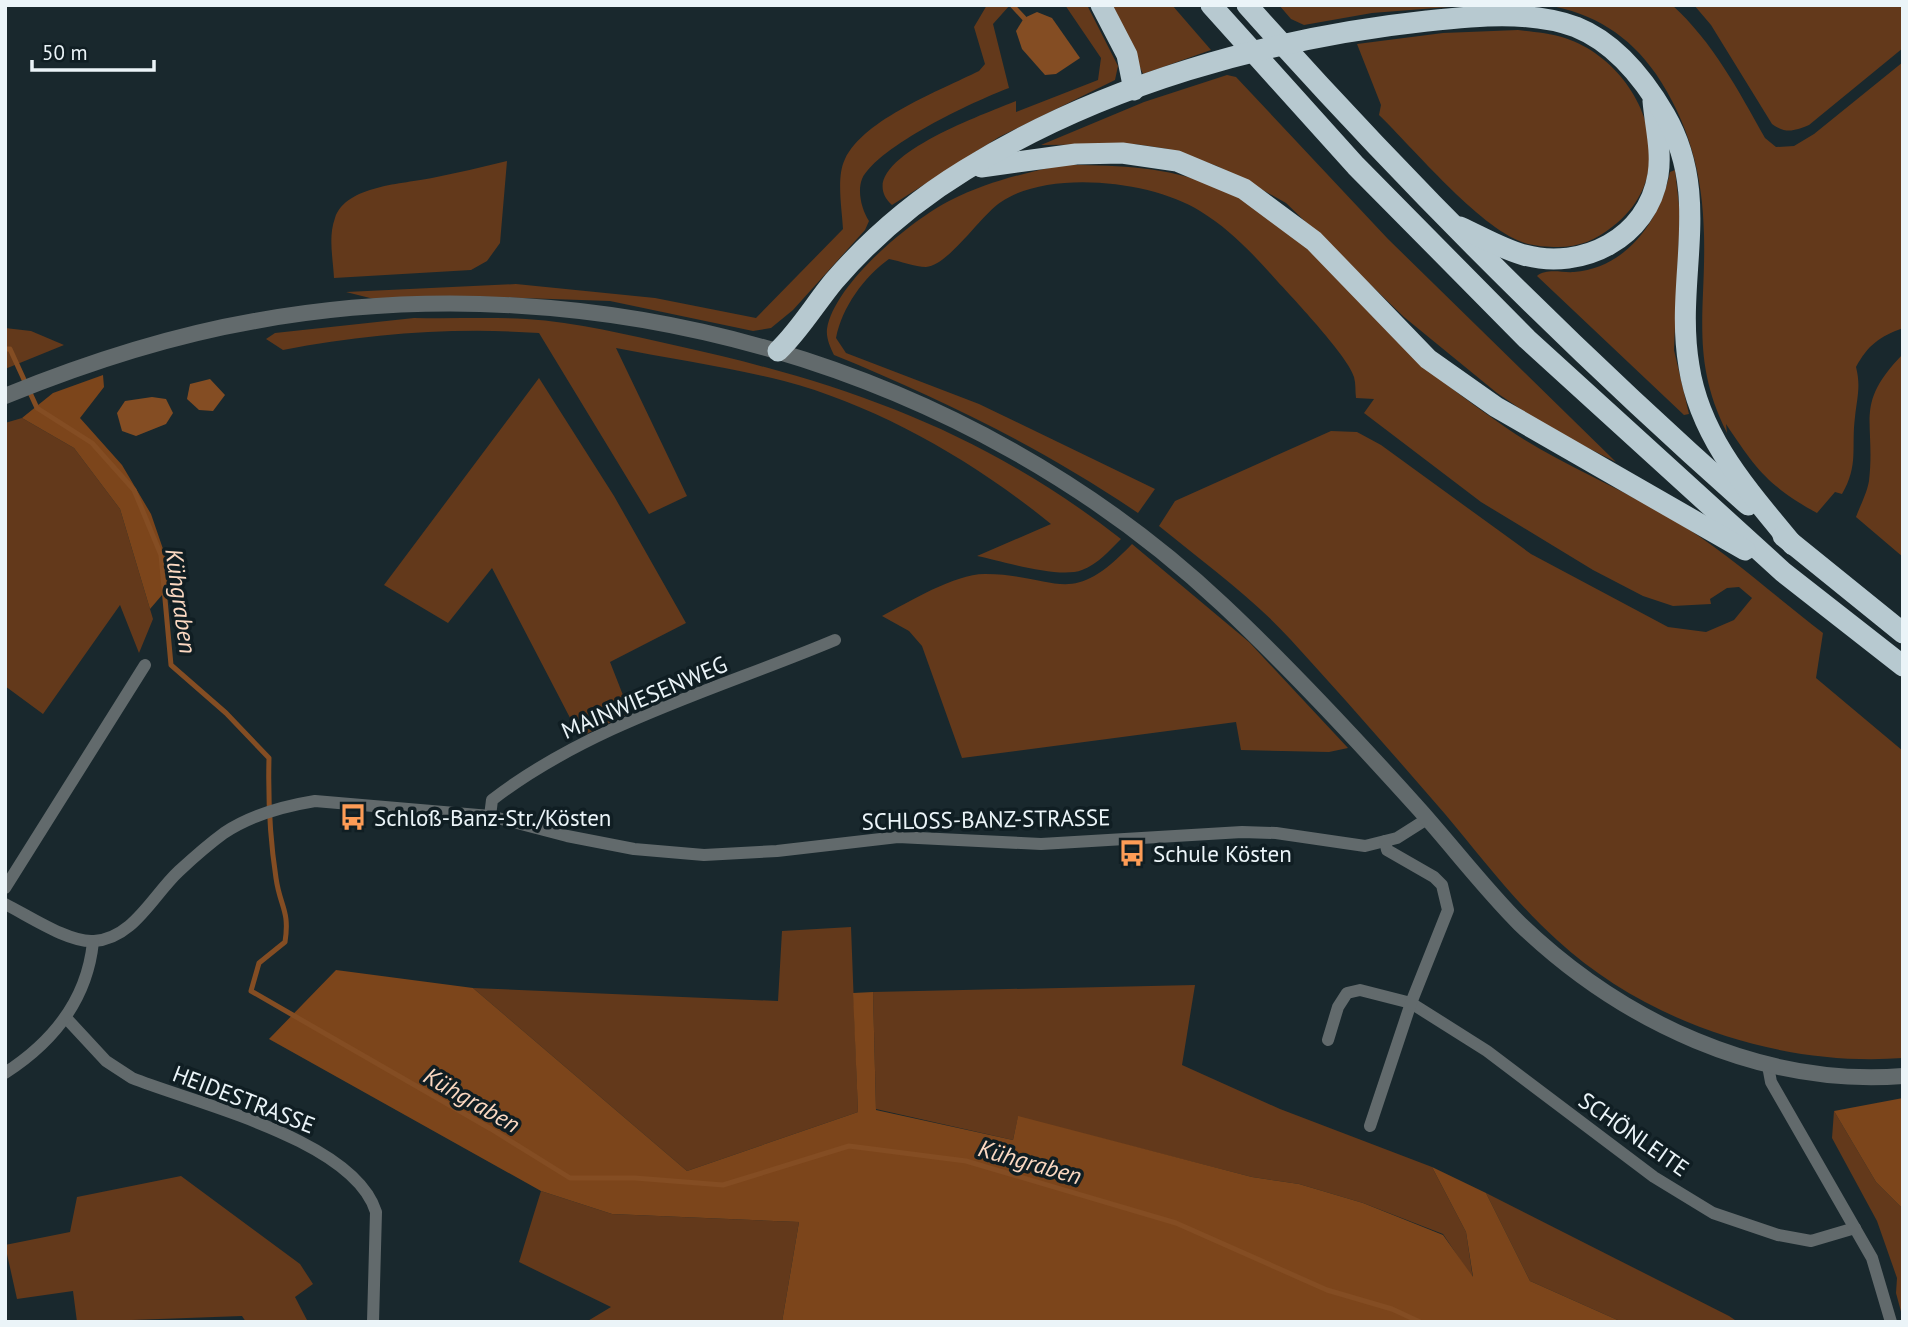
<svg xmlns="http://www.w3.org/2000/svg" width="1908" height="1327" font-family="'PT Sans',sans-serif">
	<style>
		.green { fill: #63391b }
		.forest { fill: #7c451b }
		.water { fill: #844d23 }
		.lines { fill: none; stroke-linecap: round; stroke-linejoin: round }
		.stream { stroke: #844d23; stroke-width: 5 }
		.minor { stroke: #626a6c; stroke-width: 12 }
		.tertiary { stroke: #626a6c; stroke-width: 16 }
		.motorway { stroke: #b7c9d0; stroke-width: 21 }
		.labels { text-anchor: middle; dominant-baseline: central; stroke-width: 7; stroke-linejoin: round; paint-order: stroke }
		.street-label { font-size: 23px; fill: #ebf4f8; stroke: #101e23 }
		.poi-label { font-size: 23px; fill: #ebf4f8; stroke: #101e23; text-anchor: start }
		.water-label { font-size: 24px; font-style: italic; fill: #fcd9c2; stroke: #101e23 }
	</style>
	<rect width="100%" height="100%" fill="#19282d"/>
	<g class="green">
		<path d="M987 5H1010L993 24 1009 88C974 101 878 146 862 179 857 192 862 210 869 221L865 230 793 310 771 328 753 331 610 301 459 296 374 299 346 292 516 284 655 298 756 318 843 229C842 209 836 177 845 159 864 119 941 90 979 71L985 64 974 27Z"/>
		<path d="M1065 5H1087L1118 66 1115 80 999 137 892 205C845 162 988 113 1016 101V112L1098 80 1101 58Z"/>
		<path d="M1112 5H1172L1211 50 1143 74Z"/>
		<path d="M1279 5H1474L1372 13 1304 25 1291 19Z"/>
		<path d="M1547 5H1672C1713 42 1738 90 1765 138L1776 147 1794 146 1814 134 1903 62V328C1879 337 1868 345 1856 367 1861 386 1857 398 1855 417 1851 448 1859 465 1842 494L1835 492 1817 513C1768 486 1756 469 1726 424L1727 433C1690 359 1706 311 1704 235 1703 175 1689 123 1656 74 1629 35 1593 13 1547 5Z"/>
		<path d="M1694 5H1903V48L1809 125C1794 131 1786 134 1772 124L1711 25Z"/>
		<path d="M1518 30C1533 32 1550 33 1565 38 1643 64 1686 172 1612 227 1596 240 1579 247 1558 247 1546 247 1533 246 1522 242 1478 226 1414 149 1379 115L1381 105 1357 44 1443 33Z"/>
		<path d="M1227 75 1236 77 1388 239 1616 462 1550 429 1497 393 1404 317 1286 203 1254 185 1217 166 1168 149 1135 144 1041 145 1144 102Z"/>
		<path d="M507 161 500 243 487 261 471 270 334 278C333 258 328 237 335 218 346 185 404 184 432 178 457 173 482 167 507 161Z"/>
		<path d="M1063 165C1111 165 1158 166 1204 182 1301 215 1359 309 1433 373 1455 392 1481 410 1505 427 1557 463 1617 486 1672 519 1726 551 1773 595 1823 633L1816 678 1903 751V1058C1781 1067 1647 1023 1557 940 1515 902 1481 857 1445 814 1394 755 1343 697 1291 640 1252 597 1203 562 1159 526L1175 501 1331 431 1357 432 1381 445 1531 554 1668 627 1706 632 1734 620 1752 598 1739 587 1727 588 1710 599 1711 604 1673 606 1643 596 1593 570 1481 502 1364 413 1374 399 1356 398C1355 391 1356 384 1354 377 1350 359 1293 298 1278 282 1254 255 1231 230 1200 211 1153 181 1049 169 1001 202 980 216 949 265 926 267 915 267 900 261 889 259 864 277 842 307 836 338L846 353 979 404 1155 489 1138 513C1040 447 942 399 834 355 830 347 826 338 827 329 834 284 911 220 951 200 987 182 1024 173 1063 165Z"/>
		<path d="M1675 170 1680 214 1674 350 1689 414 1684 415 1537 276C1547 268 1562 273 1574 272 1627 268 1660 220 1670 172Z"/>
		<path d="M414 318C451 319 489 317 526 319 577 322 628 335 678 346 846 383 984 432 1121 539 1109 551 1098 564 1082 570 1059 579 1002 561 977 556L1051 524C975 462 879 406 784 381 729 367 672 359 616 348L687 496 649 514 539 333C453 327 367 334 283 350L266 339 275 333Z"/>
		<path d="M5 328 31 331 64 345 5 369Z"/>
		<path d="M1903 354V557L1856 517C1860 506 1867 493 1869 481 1876 420 1853 405 1903 354Z"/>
		<path d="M539 378 614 496 686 623 610 662 630 713 580 737 492 568 448 623 384 585Z"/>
		<path d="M22 418 74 448 120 509 153 619 139 653 120 605 43 714 5 686V423Z"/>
		<path d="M1132 544 1249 642 1348 748 1329 752 1241 750 1236 722 962 758 922 646 909 631 882 616C909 602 956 573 986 574 1060 575 1069 610 1132 544Z"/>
		<path d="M851 927 858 1112 687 1171 473 988 778 1001 782 931Z"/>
		<path d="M1195 985 1182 1065 1280 1109 1432 1167 1466 1232 1473 1279 1443 1234 1363 1203 1299 1184 1252 1177 1018 1117 1013 1140 876 1109 873 992Z"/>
		<path d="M1834 1111 1876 1182 1903 1209V1319L1896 1293 1897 1278 1877 1221 1832 1138Z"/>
		<path d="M181 1176 300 1264 313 1284 295 1297 308 1322H246L242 1316 77 1322 73 1291 17 1299 5 1245 70 1232 77 1197Z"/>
		<path d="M541 1191 612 1214 799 1222 782 1322H586L611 1307 519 1262Z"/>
		<path d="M1486 1193 1729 1316 1738 1322H1622L1530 1281Z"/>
	</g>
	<g class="forest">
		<path d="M103 375 104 387 80 418 122 465 151 514 174 581 150 609 120 509 74 448 22 418 53 393Z"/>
		<path d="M336 970 473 988 687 1171 858 1112 853 993 873 992 876 1110 1013 1140 1018 1116 1252 1177 1299 1184 1363 1203 1443 1235 1473 1277 1466 1232 1432 1167 1486 1193 1530 1281 1622 1322H782L799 1222 612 1214 541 1191 269 1039Z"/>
		<path d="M1903 1098V1209L1876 1182 1834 1111Z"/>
	</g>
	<g class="water">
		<path d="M1037 12 1052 18 1080 58 1056 74 1045 75 1022 49 1016 31 1024 18Z"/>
		<path d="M210 379 225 395 213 411 199 410 187 399 190 384Z"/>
		<path d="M152 397 166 399 173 413 166 424 136 436 122 431 117 413 125 401Z"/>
	</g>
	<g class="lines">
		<g class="stream">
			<path d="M1012 5 1024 18"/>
			<path d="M5 349H10L37 408 92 443 134 490 161 555 171 665 226 713 269 758C268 798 270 839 276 878 280 907 290 910 285 942L259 963 251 991 491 1129 570 1178H635L723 1185 849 1146 966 1161 1176 1223 1327 1290 1392 1309 1420 1322"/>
		</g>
		<g class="minor">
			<path d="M490 816 492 800C590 724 721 688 835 640"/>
			<path d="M5 888 145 665"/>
			<path d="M5 904C29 916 69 943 94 941 133 939 153 895 179 871 193 858 209 844 224 833 251 815 284 806 315 801L490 816 567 836 634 849 704 855 777 851 898 837 1041 844 1242 832 1276 833 1365 846 1397 838 1427 819"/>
			<path d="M67 1019 106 1061 132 1078C197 1104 354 1140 376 1212L373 1322"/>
			<path d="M1328 1040 1338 1007 1347 993 1360 990 1411 1003 1487 1051 1654 1177 1713 1213 1778 1235 1811 1241 1855 1228"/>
			<path d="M1768 1066 1771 1082 1872 1258 1891 1322"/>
			<path d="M5 1073C53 1042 87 1001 93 942"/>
			<path d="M1370 1126 1411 1003 1448 910 1442 885 1434 877 1387 850 1385 841"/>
		</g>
		<path class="tertiary" d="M5 396C86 363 169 336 255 321 598 259 968 365 1223 605 1292 670 1356 739 1419 809 1453 847 1484 888 1520 924 1621 1021 1760 1087 1903 1076"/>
		<g class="motorway">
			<path d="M1101 5 1127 55 1134 90"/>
			<path d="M1211 5 1356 166 1527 339 1783 572 1903 666"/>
			<path d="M1247 5C1405 182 1571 348 1748 505"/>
			<path d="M981 167 1076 154 1122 153 1177 161 1244 189 1314 241 1428 359 1496 407 1745 550"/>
			<path d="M1460 227C1480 236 1502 249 1524 255 1582 271 1648 238 1658 175 1662 151 1655 125 1653 101"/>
			<path d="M778 351C800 330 815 304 834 281 872 237 916 200 965 170 1101 85 1269 38 1427 21 1474 16 1530 10 1576 27 1616 43 1644 79 1665 115 1713 198 1674 279 1689 366 1700 438 1748 490 1793 545"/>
			<path d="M1783 536 1903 633"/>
		</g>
	</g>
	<defs>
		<symbol id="bus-bare" viewBox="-9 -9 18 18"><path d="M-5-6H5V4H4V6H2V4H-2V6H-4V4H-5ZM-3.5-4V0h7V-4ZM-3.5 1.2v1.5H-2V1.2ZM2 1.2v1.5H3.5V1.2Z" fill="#fd9c56" stroke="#101e23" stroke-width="2.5" paint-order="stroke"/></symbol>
	</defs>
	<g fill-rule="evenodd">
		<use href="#bus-bare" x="334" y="798" width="38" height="38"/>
		<use href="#bus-bare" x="1113" y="834" width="38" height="38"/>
	</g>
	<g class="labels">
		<g class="street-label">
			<text transform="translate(644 697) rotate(-23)">MAINWIESENWEG</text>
			<text transform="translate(986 819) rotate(-1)">SCHLOSS-BANZ-STRASSE</text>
			<text transform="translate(244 1099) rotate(21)">HEIDESTRASSE</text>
			<text transform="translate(1634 1134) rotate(35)">SCHÖNLEITE</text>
		</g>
		<g class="poi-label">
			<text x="374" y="817">Schloß-Banz-Str./Kösten</text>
			<text x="1153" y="853">Schule Kösten</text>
		</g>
		<g class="water-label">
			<text transform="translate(181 601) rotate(82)">Kühgraben</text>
			<text transform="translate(472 1100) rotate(30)">Kühgraben</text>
			<text transform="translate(1030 1162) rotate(16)">Kühgraben</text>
		</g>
	</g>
	<rect width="1908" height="1327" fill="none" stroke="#ebf4f8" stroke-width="14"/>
	<path d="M32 60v10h122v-10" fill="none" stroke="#ebf4f8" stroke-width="3.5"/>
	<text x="42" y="60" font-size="21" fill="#ebf4f8" stroke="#101e23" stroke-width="5" paint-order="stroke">50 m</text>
</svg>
